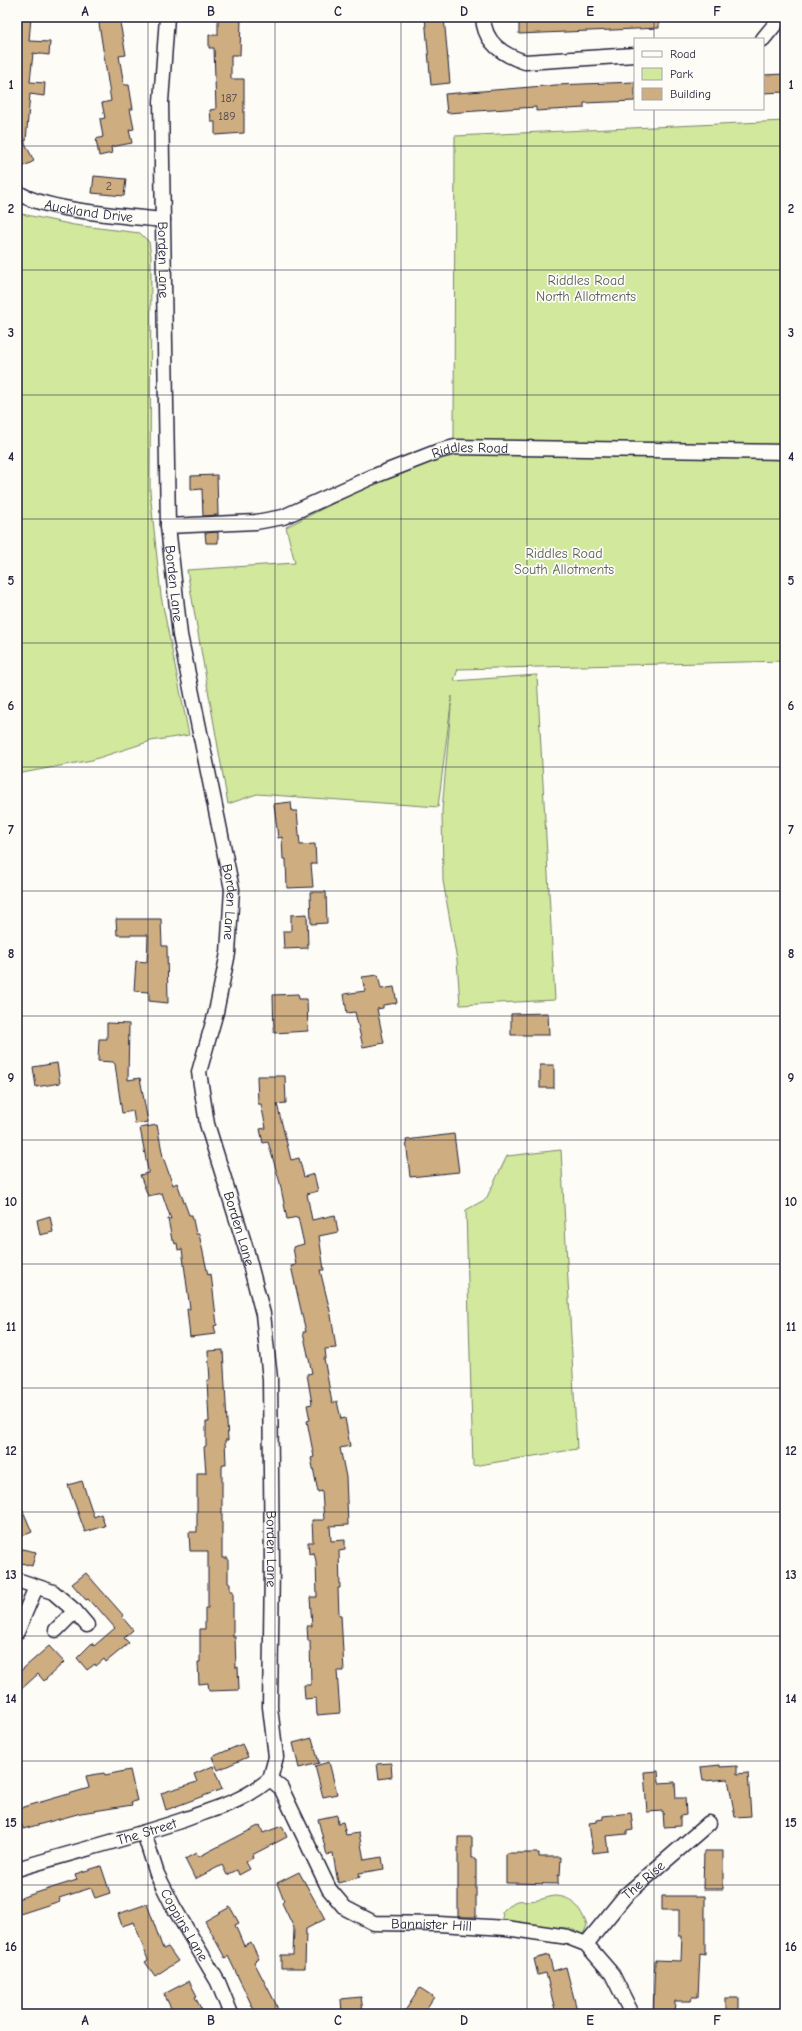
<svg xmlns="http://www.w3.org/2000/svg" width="802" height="2031" font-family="'Comic Neue',sans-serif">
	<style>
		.green { fill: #d1e89d; stroke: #7a856c }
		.building { fill: #cead81; stroke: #22223b }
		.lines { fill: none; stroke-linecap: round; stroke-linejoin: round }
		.street-casing { stroke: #22223b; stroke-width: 17 }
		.street { stroke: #fdfcf7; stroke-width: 14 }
		.grid { fill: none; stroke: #22223b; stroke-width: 1; stroke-opacity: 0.55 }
		.labels { text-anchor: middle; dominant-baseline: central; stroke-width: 3.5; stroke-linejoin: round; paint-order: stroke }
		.number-label { font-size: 12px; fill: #4d454c }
		.street-label { font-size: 14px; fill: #22223b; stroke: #fdfcf7 }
		.park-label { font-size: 14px; fill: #575d58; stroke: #fdfcf7 }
		.neatline { fill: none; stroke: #22223b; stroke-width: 1.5 }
		.grid-label { font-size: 13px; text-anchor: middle; font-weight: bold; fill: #22223b }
	</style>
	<rect width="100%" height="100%" fill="#fdfcf7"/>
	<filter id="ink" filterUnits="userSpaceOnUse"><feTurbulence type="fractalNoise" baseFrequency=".025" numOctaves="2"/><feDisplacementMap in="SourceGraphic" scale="8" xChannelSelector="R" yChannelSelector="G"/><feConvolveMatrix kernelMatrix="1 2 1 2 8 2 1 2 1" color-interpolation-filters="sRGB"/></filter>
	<g filter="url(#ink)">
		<g class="green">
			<path d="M785 121V446L454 440 455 136Z"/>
			<path d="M17 213 74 225 140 233 149 242 151 256 150 491 161 596 189 735 151 741 92 760 17 774Z"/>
			<path d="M459 451 785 459V661L458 669 454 681 537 675 555 1000 460 1005 457 960 443 881 442 810 452 696 438 807 257 794 228 804 187 570 295 563 286 527 384 478Z"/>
			<path d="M561 1150 577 1449 473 1466 466 1210 486 1199 507 1156Z"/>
			<path d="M554 1896C573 1896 580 1908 587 1925L583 1935 567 1928 504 1924 502 1912C519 1895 518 1903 538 1900 543 1899 548 1897 554 1896Z"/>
		</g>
		<g class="building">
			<path d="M17 17H31L29 41 50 42 49 55 33 53 30 82 45 83 44 96 30 94 26 141H24L34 161 17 170Z"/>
			<path d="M98 17H119L126 55 119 56 124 85H129L133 109H130L134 129 129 130 132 143 111 147 112 153 99 156 96 139 103 137 100 119 105 118 102 103 111 101Z"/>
			<path d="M218 17H241L240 55H231V79H244V133L215 135V122H211L210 110 216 109 214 48H209V35H218Z"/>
			<path d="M425 17H444L450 83 431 85Z"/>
			<path d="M519 17H659V28L519 34Z"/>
			<path d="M785 74V92L763 93V75Z"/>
			<path d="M635 82V101L584 103V108L536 111V107L447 113 445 94 556 85Z"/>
			<path d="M94 176 126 179 124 196 92 193Z"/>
			<path d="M217 475 218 515 203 516 202 489 191 490V476Z"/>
			<path d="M218 532V543H206L205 533Z"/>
			<path d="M291 802 292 811H297L300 845 315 844 316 864H311L313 887 287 888 286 859H283L282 837 278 838 274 804Z"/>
			<path d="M310 892H326L327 923 311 924Z"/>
			<path d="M307 914 308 948 284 949 283 931H291V915Z"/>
			<path d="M116 919H161L162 946H167L168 1003 149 1001V992L134 991 136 961 147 962 148 935H117Z"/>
			<path d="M378 975 381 989 394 987 397 1003 383 1005V1008L377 1009 384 1043 363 1047 355 1012 347 1013 344 994 365 991 362 977Z"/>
			<path d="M298 994 299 999H307L308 1031 274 1033 273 995Z"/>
			<path d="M548 1013 549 1035H511V1014Z"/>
			<path d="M107 1023 129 1024 128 1080 140 1078 148 1122 135 1124 133 1111 122 1113 115 1064 113 1062 98 1061 99 1039H107Z"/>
			<path d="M57 1063 60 1083 36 1087 33 1067Z"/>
			<rect x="540" y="1065" width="14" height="23"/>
			<path d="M257 1076H285L286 1103 277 1104 291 1160 299 1158 304 1177 314 1174 318 1191 307 1194 312 1220 335 1215 338 1232 319 1236 324 1270H320L331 1315 336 1348 325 1349 326 1358H324L332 1403 337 1401 341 1419 345 1418 350 1446 340 1448 346 1477 348 1525 330 1526 331 1541 345 1540V1550L339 1551 340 1588H338L339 1615H341L344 1671H337L340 1713 317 1715 316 1698 305 1699 304 1685H311L310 1641H308L307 1626H312L310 1597H317L316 1561 314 1553 309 1554 308 1542H313L312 1520H324L322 1491 318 1492 311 1458 314 1457 307 1421 310 1420 307 1405 312 1404 307 1374 312 1373 303 1332H306L291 1266 296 1265 293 1247 304 1244 298 1217 287 1219 280 1183 268 1142 263 1143 260 1129 266 1128 261 1104H258Z"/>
			<path d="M157 1125 163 1157 173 1185 177 1183 189 1215H192L196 1234H199L208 1275 211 1274 217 1325 214 1326 216 1334 190 1337 187 1309H190L182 1249 178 1250 177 1243 175 1244 174 1240H172L168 1219H171L162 1193 148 1196 140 1175 148 1173V1170L140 1128Z"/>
			<path d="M454 1134 459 1172 410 1177 406 1140Z"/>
			<path d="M50 1216 53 1232 40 1235 37 1220Z"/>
			<path d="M223 1350 228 1440H225L226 1464H223L222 1467V1558H228V1583H230V1591H233V1637H235L236 1668 238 1667 239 1690 209 1691 208 1683 199 1684 198 1662H200V1629H205V1608H208V1551H190L189 1532H197V1473H206L204 1447 206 1446V1422H209L207 1380H210L208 1351Z"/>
			<path d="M82 1481 94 1517 101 1514 105 1526 85 1532 68 1485Z"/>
			<path d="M17 1497 32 1532 17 1538Z"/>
			<path d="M22 1549 36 1552 32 1566 18 1562Z"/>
			<path d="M86 1573 123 1615 122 1617 133 1630 124 1638 129 1643 106 1662 104 1659 96 1666 95 1664 87 1670 77 1658 92 1643 94 1646 115 1628 96 1606 95 1607 88 1599 86 1600 72 1584Z"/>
			<path d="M49 1646 64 1662 44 1681 38 1674 17 1693V1674Z"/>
			<path d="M312 1738 319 1763 299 1768 293 1743Z"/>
			<path d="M242 1744 248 1757 218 1770 212 1757Z"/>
			<path d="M329 1762 337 1794 323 1797 315 1766Z"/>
			<path d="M391 1763 392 1777 379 1779 377 1764Z"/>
			<path d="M720 1765V1767L737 1766V1774L748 1773 751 1816 735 1817 728 1779 703 1781 701 1767Z"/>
			<path d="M213 1766 222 1789 166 1810 161 1793 197 1782 194 1774Z"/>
			<path d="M130 1770 137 1801 131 1802 132 1805 81 1813 23 1829 22 1825 17 1826V1809L89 1788 86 1776 104 1773 105 1775Z"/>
			<path d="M658 1771 659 1783 675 1782 676 1798H685L686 1815 680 1816V1826L664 1827 663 1811 647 1812 644 1772Z"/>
			<path d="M631 1813 633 1830 627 1831V1834L606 1836 608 1851 593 1853 589 1823 597 1822V1820L603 1819V1816Z"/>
			<path d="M337 1815 338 1823 343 1822 346 1835 359 1833 364 1860 382 1857 384 1869 359 1873 360 1877 338 1883 333 1854 327 1855 318 1819Z"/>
			<path d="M260 1825 263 1833 282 1826 287 1837 252 1855 253 1858 246 1862 250 1869 239 1875 237 1870 227 1875 222 1865 195 1879 185 1859 196 1853 198 1857Z"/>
			<path d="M458 1837H472V1858H476V1917H458Z"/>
			<path d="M704 1851H723V1889H703Z"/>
			<path d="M506 1853H539V1857H561L560 1876 558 1875V1884L506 1883Z"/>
			<path d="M101 1866 110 1893 95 1898 91 1888 59 1898 60 1901 17 1915V1899L77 1880 75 1874Z"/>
			<path d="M299 1872 325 1919 306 1929 305 1968H281V1955H293L294 1928 282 1903 284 1901 277 1883Z"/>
			<path d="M662 1896H705V1955L700 1954 698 1997H692L691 2001H675L674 2014H653L655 1960 681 1961 682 1936H679V1910H662Z"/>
			<path d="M147 1904 163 1949 168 1947 178 1961 155 1976 145 1962 148 1960 134 1922 122 1926 118 1914Z"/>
			<path d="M230 1907 239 1923 235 1925 244 1946 251 1942 259 1959 254 1962 276 2004 279 2014H256L228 1956 225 1958 205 1921Z"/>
			<path d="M549 1955 553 1971 566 1967 578 2014H556L546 1973 538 1975 534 1959Z"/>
			<path d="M189 1981 197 1996 195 1997 204 2014H174L164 1994Z"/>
			<path d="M420 1988 434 1997 423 2014H403Z"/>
			<path d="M361 1997 363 2011 342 2013 341 1999Z"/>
			<rect x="726" y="1998" width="13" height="13"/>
		</g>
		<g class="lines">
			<defs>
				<g id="street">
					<path id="s1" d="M167 17 161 102 168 526 180 635 232 889 228 953 216 1012 199 1072 207 1124 246 1249 263 1314 270 1379 272 1566 270 1707 276 1757 270 1779"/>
					<path d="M483 17C484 43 503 55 525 62L635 55"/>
					<path d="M763 39 781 17"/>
					<path id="s2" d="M17 192C44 211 127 216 163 220"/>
					<path id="s3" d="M168 526 256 522 283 517 372 477 439 451 455 447 785 452"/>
					<path d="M17 1580 53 1592 75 1611 87 1625"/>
					<path d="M56 1630 75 1611"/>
					<path d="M17 1632 36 1587"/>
					<path id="s4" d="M270 1779 281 1788 329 1889 345 1908 374 1923 439 1924 506 1928 568 1937 586 1944 612 1974 632 2014"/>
					<path id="s5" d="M144 1833 157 1874 173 1906 218 1982 231 2014"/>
					<path id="s6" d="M17 1869C73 1852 130 1838 186 1819 219 1807 242 1802 270 1779"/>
					<path id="s7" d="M586 1944 626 1895 709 1823"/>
				</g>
			</defs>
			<use href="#street" class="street-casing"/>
			<use href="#street" class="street"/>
		</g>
	</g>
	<path class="grid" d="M148 17V2014M275 17V2014M401 17V2014M527 17V2014M654 17V39M654 109V2014M17 146H785M17 270H785M17 395H785M17 519H785M17 643H785M17 767H785M17 891H785M17 1016H785M17 1140H785M17 1264H785M17 1388H785M17 1512H785M17 1636H785M17 1761H785M17 1885H785"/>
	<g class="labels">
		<g class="number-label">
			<text x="229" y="98">187</text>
			<text x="227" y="116">189</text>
			<text x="109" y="186">2</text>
		</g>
		<g class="street-label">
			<text stroke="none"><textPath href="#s2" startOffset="75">Auckland Drive</textPath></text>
			<text stroke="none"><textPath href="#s1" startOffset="243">Borden Lane</textPath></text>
			<text stroke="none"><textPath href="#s3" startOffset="316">Riddles Road</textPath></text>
			<text stroke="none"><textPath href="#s1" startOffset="567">Borden Lane</textPath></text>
			<text stroke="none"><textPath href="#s1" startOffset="891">Borden Lane</textPath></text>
			<text stroke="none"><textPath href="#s1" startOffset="1227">Borden Lane</textPath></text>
			<text stroke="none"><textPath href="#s1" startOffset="1551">Borden Lane</textPath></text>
			<text stroke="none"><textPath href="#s6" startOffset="135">The Street</textPath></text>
			<text stroke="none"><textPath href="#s7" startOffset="86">The Rise</textPath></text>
			<text stroke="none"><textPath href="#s5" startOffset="101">Coppins Lane</textPath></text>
			<text stroke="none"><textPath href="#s4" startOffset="241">Bannister Hill</textPath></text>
		</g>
		<g class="park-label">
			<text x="586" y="280">Riddles Road<tspan x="586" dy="16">North Allotments</tspan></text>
			<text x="564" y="553">Riddles Road<tspan x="564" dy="16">South Allotments</tspan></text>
		</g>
	</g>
	<rect width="802" height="2031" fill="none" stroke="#fdfcf7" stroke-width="44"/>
	<rect x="634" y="38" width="130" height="72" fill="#fdfcf7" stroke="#a5a5ac"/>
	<rect x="642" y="51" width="20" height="6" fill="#fdfcf7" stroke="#a5a5ac"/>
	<text x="670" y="58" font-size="12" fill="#22223b">Road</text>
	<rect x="642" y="68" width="20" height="12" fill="#d1e89d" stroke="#a5a5ac"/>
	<text x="670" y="78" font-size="12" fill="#22223b">Park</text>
	<rect x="642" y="88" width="20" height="12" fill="#cead81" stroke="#a5a5ac"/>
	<text x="670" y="98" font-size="12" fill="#22223b">Building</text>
	<rect x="22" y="22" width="758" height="1987" class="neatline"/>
	<g class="grid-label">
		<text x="85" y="16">A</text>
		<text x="211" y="16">B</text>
		<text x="338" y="16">C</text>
		<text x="464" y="16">D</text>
		<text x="590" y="16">E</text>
		<text x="717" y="16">F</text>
		<text x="11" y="89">1</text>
		<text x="791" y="89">1</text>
		<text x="11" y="213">2</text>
		<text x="791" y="213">2</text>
		<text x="11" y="337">3</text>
		<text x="791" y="337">3</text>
		<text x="11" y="461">4</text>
		<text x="791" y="461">4</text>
		<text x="11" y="585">5</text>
		<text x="791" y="585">5</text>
		<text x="11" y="710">6</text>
		<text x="791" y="710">6</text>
		<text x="11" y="834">7</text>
		<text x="791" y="834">7</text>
		<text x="11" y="958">8</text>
		<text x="791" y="958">8</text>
		<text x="11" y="1082">9</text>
		<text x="791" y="1082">9</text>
		<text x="11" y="1206">10</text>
		<text x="791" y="1206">10</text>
		<text x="11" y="1331">11</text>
		<text x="791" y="1331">11</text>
		<text x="11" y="1455">12</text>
		<text x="791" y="1455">12</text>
		<text x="11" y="1579">13</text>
		<text x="791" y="1579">13</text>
		<text x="11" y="1703">14</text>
		<text x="791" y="1703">14</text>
		<text x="11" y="1827">15</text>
		<text x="791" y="1827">15</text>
		<text x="11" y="1951">16</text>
		<text x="791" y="1951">16</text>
		<text x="85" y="2025">A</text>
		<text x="211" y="2025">B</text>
		<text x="338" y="2025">C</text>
		<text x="464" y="2025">D</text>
		<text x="590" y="2025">E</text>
		<text x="717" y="2025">F</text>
	</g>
</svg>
